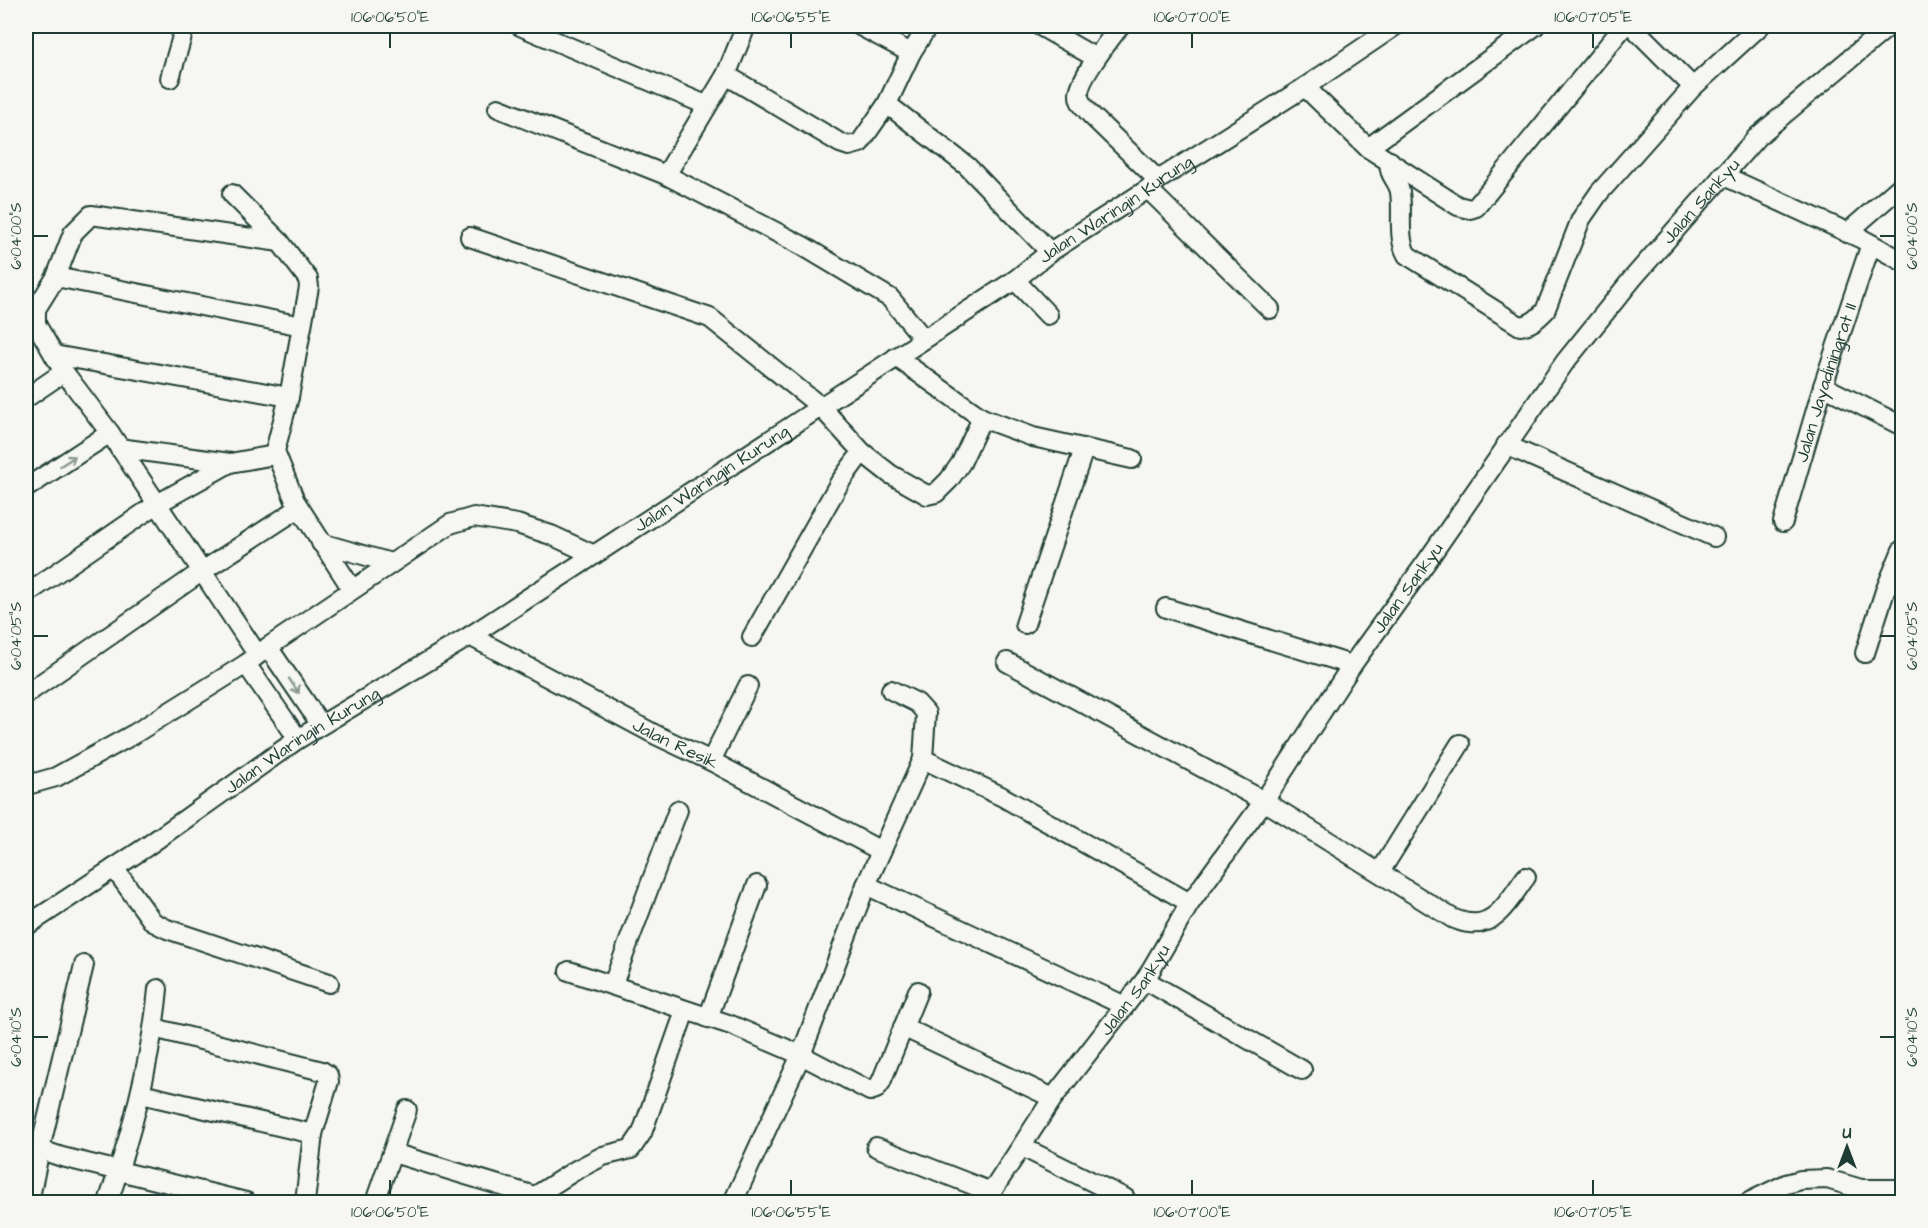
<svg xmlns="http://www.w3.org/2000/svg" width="1928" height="1228" font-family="'Architects Daughter',sans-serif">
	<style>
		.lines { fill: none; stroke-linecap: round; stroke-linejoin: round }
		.minor-casing { stroke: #1f3d34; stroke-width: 22 }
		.minor { stroke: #f6f6f2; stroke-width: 18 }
		.oneway { stroke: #8a9a93 }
		.ticks { fill: none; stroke: #1f3d34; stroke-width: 2 }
		.labels { text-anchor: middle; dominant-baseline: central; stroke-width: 4.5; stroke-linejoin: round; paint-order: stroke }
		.street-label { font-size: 18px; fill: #1f3d34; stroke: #f6f6f2 }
		.neatline { fill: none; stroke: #1f3d34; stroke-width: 2 }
		.ticks-label { font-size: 15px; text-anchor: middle; fill: #1f3d34 }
	</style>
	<rect width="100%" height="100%" fill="#f6f6f2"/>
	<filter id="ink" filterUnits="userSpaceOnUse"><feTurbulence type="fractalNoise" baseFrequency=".0167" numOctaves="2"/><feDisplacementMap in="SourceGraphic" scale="12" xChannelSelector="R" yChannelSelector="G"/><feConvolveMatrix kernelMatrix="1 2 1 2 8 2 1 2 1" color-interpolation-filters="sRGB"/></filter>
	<g filter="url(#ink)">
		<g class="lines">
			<defs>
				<g id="minor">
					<path d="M520 26 706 105"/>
					<path d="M746 26 726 75 666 175 803 246 890 298 923 338"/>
					<path d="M860 26 911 53 928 26"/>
					<path d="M1040 26 1096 58"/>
					<path d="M1120 26C1110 39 1078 80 1079 95 1079 103 1086 109 1091 115L1158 180"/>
					<path d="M1632 26 1693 87"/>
					<path d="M726 75 840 143 849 146 860 143 887 104 911 53"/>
					<path d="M170 78 185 26"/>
					<path d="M1305 87 1368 148 1458 206 1470 209 1476 207 1624 26"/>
					<path d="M887 104 967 166 1050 252"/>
					<path d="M498 108 666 175"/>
					<path d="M1368 148 1535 26"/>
					<path d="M1390 161C1387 175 1398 180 1400 192 1403 212 1397 238 1407 255L1520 326C1531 325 1537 319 1545 311L1581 219 1599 193 1693 87 1760 26"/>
					<path d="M1722 175 1862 239 1902 261"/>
					<path d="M1148 189 1270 309"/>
					<path d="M232 194 280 242 308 279 309 287 302 326 289 397 275 451 295 501 352 589"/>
					<path d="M1847 233 1902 185"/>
					<path d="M470 237 710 318 821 407 862 452 890 474 927 495 936 493 949 480 961 463 982 418"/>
					<path d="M56 277 302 326"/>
					<path d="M1015 280 1048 315"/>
					<path d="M54 355 289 397"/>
					<path d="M896 357 982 418 1033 437 1132 459"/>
					<path d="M1823 386 1902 426"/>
					<path d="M26 398 64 372"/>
					<path d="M1506 445 1714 537"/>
					<path d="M119 448 230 463"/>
					<path d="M26 488 110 433"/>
					<path id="s1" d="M1783 522 1823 386 1871 244"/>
					<path d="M321 543 391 563"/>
					<path d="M26 594 157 504 230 463 275 455"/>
					<path d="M1166 608 1352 665"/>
					<path d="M1025 624 1084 449"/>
					<path id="s2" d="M470 636 656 735 711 761 881 851"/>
					<path d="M752 637 840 482 862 452"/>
					<path d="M268 647 321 725"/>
					<path d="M1865 653 1885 591 1902 550"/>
					<path d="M257 654 110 433 64 372 36 324V309L56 277 73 233 91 215 280 242"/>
					<path d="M1007 662 1264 801 1452 918C1457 920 1464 923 1470 923 1497 927 1512 895 1526 877"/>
					<path d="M246 664 298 739"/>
					<path d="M26 694 201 572 299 508"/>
					<path d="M923 759 1001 796 1190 903"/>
					<path d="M711 761 748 686"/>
					<path d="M26 782 31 784 56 777 134 734 246 664 268 647 450 524 474 517 517 524 551 535 592 554"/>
					<path d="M114 868 153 922 167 929 329 983"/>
					<path d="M1380 872 1460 744"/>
					<path d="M866 885 1125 1006"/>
					<path id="s3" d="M26 926 146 847 298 739 470 636 1015 280 1050 252 1148 189 1158 180 1305 87 1395 26"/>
					<path d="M569 971 731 1025 801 1055 870 1091 876 1089 881 1082 918 991"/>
					<path d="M1145 980 1302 1070"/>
					<path d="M613 984 678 810"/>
					<path d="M708 1018 757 885"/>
					<path d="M903 1027 1053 1098"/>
					<path d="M154 1028 322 1071 328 1075 329 1081 313 1134 305 1202"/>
					<path d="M141 1094 313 1134"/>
					<path d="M26 1145 62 1157 246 1202"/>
					<path d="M876 1147 991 1192"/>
					<path d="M1022 1147 1125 1198 1122 1202"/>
					<path d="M393 1153 535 1196 576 1170 603 1156 631 1149 642 1133 685 1011"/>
					<path d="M29 1202 40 1149 84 965"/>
					<path d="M108 1202C132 1133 151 1063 158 989"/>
					<path d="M375 1202 407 1110"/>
					<path d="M733 1202 801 1055 866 885 923 759 926 713 917 703 891 690"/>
					<path id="s4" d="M985 1202 1053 1098 1145 980 1190 903 1264 801 1352 665 1427 561 1565 362 1633 278 1757 137 1889 26"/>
					<path d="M1749 1202 1786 1184 1801 1180 1827 1179 1861 1189H1902"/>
				</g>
			</defs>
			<use href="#minor" class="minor-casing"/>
			<use href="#minor" class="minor"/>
		</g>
		<defs><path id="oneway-shaft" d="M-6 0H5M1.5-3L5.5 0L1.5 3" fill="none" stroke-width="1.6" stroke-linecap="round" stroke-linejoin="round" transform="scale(1.5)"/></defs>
		<g class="oneway">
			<use href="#oneway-shaft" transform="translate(68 461) rotate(-33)"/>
			<use href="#oneway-shaft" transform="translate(294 686) rotate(56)"/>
		</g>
	</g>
	<path class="ticks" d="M390 33V48M791 33V48M1192 33V48M1593 33V48M33 236H48M1880 236H1895M33 636H48M1880 636H1895M33 1037H48M1880 1037H1895M390 1180V1195M791 1180V1195M1192 1180V1195M1593 1180V1195"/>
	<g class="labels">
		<g class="street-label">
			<text stroke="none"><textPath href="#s4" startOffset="1232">Jalan Sankyu</textPath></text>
			<text stroke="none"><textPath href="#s3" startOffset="1305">Jalan Waringin Kurung</textPath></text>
			<text stroke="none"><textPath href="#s1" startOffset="146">Jalan Jayadiningrat II</textPath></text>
			<text stroke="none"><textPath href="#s3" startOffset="819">Jalan Waringin Kurung</textPath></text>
			<text stroke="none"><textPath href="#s4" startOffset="746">Jalan Sankyu</textPath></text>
			<text stroke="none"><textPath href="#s3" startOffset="333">Jalan Waringin Kurung</textPath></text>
			<text stroke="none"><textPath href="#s2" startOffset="232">Jalan Resik</textPath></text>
			<text stroke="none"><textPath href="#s4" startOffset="260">Jalan Sankyu</textPath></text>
		</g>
	</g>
	<rect width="1928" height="1228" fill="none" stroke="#f6f6f2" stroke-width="66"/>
	<g transform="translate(1847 1147)" stroke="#f6f6f2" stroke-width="4.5" paint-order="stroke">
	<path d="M0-4.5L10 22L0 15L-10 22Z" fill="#1f3d34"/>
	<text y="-9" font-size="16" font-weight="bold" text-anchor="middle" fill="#1f3d34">U</text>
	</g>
	<rect x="33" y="33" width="1862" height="1162" class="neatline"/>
	<g class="ticks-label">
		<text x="390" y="22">106°06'50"E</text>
		<text x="791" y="22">106°06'55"E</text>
		<text x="1192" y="22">106°07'00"E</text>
		<text x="1593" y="22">106°07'05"E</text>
		<text transform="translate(16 236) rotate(-90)" y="5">6°04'00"S</text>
		<text transform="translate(1912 236) rotate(-90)" y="5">6°04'00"S</text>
		<text transform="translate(16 636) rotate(-90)" y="5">6°04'05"S</text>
		<text transform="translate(1912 636) rotate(-90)" y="5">6°04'05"S</text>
		<text transform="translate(16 1037) rotate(-90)" y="5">6°04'10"S</text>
		<text transform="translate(1912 1037) rotate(-90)" y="5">6°04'10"S</text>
		<text x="390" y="1217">106°06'50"E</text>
		<text x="791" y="1217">106°06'55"E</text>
		<text x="1192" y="1217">106°07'00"E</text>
		<text x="1593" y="1217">106°07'05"E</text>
	</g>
</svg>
